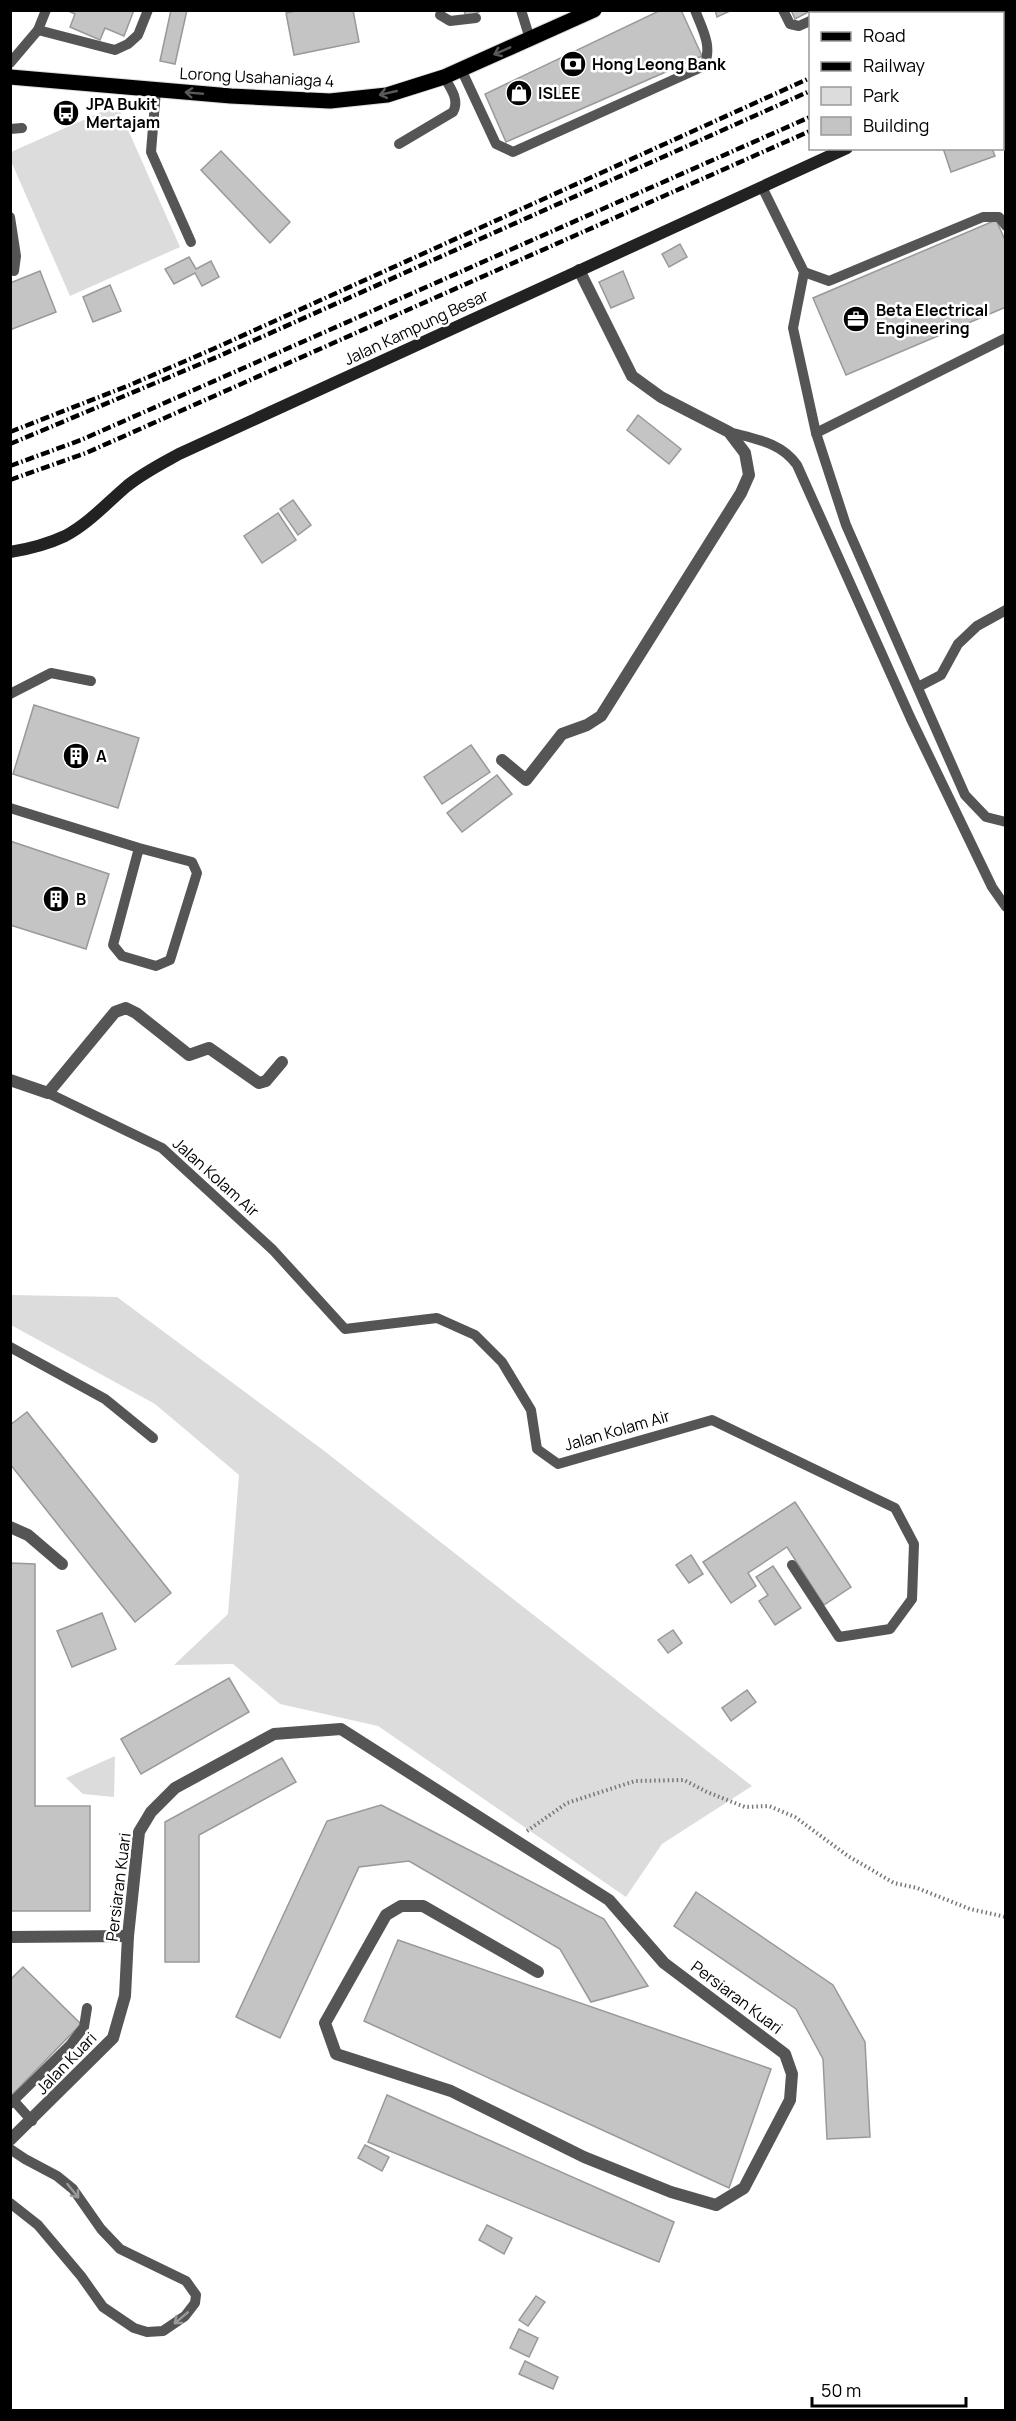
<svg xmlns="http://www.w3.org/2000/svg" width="1016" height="2421" font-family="Manrope,sans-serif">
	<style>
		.green { fill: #dcdcdc }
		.building { fill: #c4c4c4; stroke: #999; stroke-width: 1.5 }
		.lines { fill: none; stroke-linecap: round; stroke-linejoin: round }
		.primary-casing { stroke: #dbdbdb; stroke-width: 17 }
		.path { stroke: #777; stroke-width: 4; stroke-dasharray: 1.5 3; stroke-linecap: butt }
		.lane { stroke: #555; stroke-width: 10 }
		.street { stroke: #555; stroke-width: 12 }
		.secondary { stroke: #222; stroke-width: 12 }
		.primary { stroke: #000; stroke-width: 15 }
		.rail { stroke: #000; stroke-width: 4.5; stroke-dasharray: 9 3 1.5 3; stroke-linecap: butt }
		.oneway { stroke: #595959 }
		.oneway2 { stroke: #999 }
		.labels { text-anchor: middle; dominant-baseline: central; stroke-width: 5; stroke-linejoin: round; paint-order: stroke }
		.poi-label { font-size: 16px; font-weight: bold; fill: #000; stroke: #fff; text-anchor: start }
		.street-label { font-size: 16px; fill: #000; stroke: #fff }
	</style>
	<rect width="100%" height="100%" fill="#fff"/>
	<g class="green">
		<path d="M117 105 180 247 70 296 11 161V152Z"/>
		<path d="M11 1295 117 1297 323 1450 752 1786 662 1844 626 1897 378 1726 280 1704 233 1664 174 1665 228 1614 239 1475 155 1404 11 1325Z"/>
		<path d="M115 1756 114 1797 83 1794 66 1778Z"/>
	</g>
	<g class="building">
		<path d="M66 10H134L124 36 105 28 100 40 70 27 75 14Z"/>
		<path d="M171 10H187L175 64 160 61Z"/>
		<path d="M300 10H353L359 42 294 55 286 13Z"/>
		<path d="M464 10H483L466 18Z"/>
		<path d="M661 10H681L702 56 506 142 485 94Z"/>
		<path d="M715 10H730V11L717 17Z"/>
		<path d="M791 10H812L795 19Z"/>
		<path d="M59 108 74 110 73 118 58 116Z"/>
		<path d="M943 148H992L995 156 951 172Z"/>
		<path d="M221 151 290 222 270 243 201 170Z"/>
		<path d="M996 220 1006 242V307L846 375 813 298Z"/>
		<path d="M680 244 687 257 669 267 662 254Z"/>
		<path d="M189 257 196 269 211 261 219 277 202 286 195 273 174 284 165 269Z"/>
		<path d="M40 271 56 312 10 330V283Z"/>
		<path d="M623 271 634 298 611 308 599 282Z"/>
		<path d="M110 285 121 311 93 322 83 297Z"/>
		<path d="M638 415 681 449 669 464 627 430Z"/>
		<path d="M293 500 311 525 298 535 280 509Z"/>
		<path d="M278 513 296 540 262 563 244 536Z"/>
		<path d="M34 705 139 738 118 808 13 774Z"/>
		<path d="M471 745 490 772 442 804 424 777Z"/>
		<path d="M497 775 512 794 462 832 447 813Z"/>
		<path d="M10 841 109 874 86 949 10 925Z"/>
		<path d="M27 1412 171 1593 135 1622 10 1464V1425Z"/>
		<path d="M795 1502 851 1587 824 1605 787 1547 748 1573 756 1586 731 1603 703 1562Z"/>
		<path d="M691 1555 703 1574 689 1583 676 1565Z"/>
		<path d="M10 1563 35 1564V1806H90V1911H10Z"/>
		<path d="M773 1566 801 1608 775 1625 759 1601 768 1595 756 1577Z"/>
		<path d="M102 1613 116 1649 72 1667 57 1631Z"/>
		<path d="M673 1630 682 1643 668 1653 658 1640Z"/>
		<path d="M229 1678 249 1712 141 1774 121 1739Z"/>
		<path d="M747 1690 756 1702 731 1721 722 1708Z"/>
		<path d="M282 1758 296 1782 199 1835V1962H165V1822Z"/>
		<path d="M381 1805 604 1919 648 1986 591 2002 560 1949 409 1861 359 1867 280 2038 236 2017 327 1821Z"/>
		<path d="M696 1892 833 1985 865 2042 870 2137 827 2139 823 2059 796 2009 674 1926Z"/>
		<path d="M398 1940 771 2069 729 2188 364 2021Z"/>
		<path d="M23 1967 81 2024 10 2097V1980Z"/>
		<path d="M387 2095 674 2222 659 2262 368 2142Z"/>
		<path d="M365 2145 389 2157 382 2171 358 2158Z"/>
		<path d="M487 2225 512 2238 504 2254 479 2240Z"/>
		<path d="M536 2296 545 2302 528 2326 519 2320Z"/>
		<path d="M519 2329 538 2338 529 2357 510 2348Z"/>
		<path d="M525 2361 558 2377 553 2389 519 2374Z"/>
	</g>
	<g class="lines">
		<defs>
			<path id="primary" d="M10 77 231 96 330 101 387 95 444 77 594 10"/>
		</defs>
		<use href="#primary" class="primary-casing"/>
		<path class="path" d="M527 1831 567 1803 635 1781 684 1780 707 1792 745 1807 769 1806 795 1817 848 1856 894 1883 917 1888 970 1909 1006 1917"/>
		<g class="lane">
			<path d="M521 10 530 39"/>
			<path d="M783 10 790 24 799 26 810 21"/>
			<path d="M827 14 834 10"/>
			<path d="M440 15 450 21 476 18"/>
			<path d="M38 30 115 50 128 44 138 35 148 10"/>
			<path d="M10 63 38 30 46 10"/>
			<path d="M461 69 496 144 513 152 704 66C713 46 702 29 695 10"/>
			<path d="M156 90 151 152 191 242"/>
			<path d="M10 129 22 128"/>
			<path d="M399 144 453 112C460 100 450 87 444 77"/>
			<path d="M762 187 804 272 793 328 816 433 846 525 965 795 986 817 1006 822"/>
			<path d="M10 217 16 256 14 271"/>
			<path d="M804 272 829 281 983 217H999L1006 226"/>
			<path d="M729 432C755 439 781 442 797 465L911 719 992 887 1006 907"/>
			<path d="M816 433 1006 338"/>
			<path d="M918 687 941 675 958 644 977 626 1006 610"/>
			<path d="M10 694 51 673 91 681"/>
			<path d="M10 808 139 848 192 862 197 873 170 960 156 966 122 956 113 945 139 848"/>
			<path d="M48 1093 162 1148 273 1250 345 1329 437 1318 475 1335 502 1362 531 1410 537 1449 558 1464 712 1420 895 1508 914 1544 912 1599 890 1629 839 1637 792 1565"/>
			<path d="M10 1347 105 1399 153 1438"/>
			<path d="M14 2101 32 2121"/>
			<path d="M10 2104 70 2045 84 2027 87 2008"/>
			<path d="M10 2149 25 2159 57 2176 73 2189 101 2229 120 2249 186 2281 196 2295 195 2303 185 2316 163 2331 147 2332 134 2328 103 2307 81 2276 38 2225 10 2203"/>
		</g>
		<g class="street">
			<path d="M502 760 526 780 562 734 587 725 601 716 741 493 749 475 745 453 729 432 661 397 632 376 579 270"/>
			<path d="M10 1080 48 1093 115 1012 126 1008 136 1013 189 1055 209 1048 259 1083 266 1081 282 1062"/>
			<path d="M10 1527 28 1535 62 1564"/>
			<path d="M10 1937 128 1936"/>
			<path d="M10 2140 113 2038 125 1996 128 1936 139 1832 151 1812 175 1788 274 1734 341 1729 609 1900 664 1963 785 2054 792 2074 790 2100 744 2188 716 2205 671 2192 584 2157 451 2091 336 2054 325 2023 386 1915 401 1906H423L538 1972"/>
		</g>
		<g class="secondary">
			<path d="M1002 77 1006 76"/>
			<path d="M10 552C29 549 48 544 65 536 88 524 107 503 127 486 143 473 161 464 179 454L847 148"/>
		</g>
		<use href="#primary" class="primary"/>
		<g class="rail">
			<path d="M955 14 962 10"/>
			<path d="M986 14 993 10"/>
			<path d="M1002 32 1006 30"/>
			<path d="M1002 45 1006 43"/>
			<path d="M10 432 130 385 213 349 810 78"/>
			<path d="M10 444 217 357 810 91"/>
			<path d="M10 466 81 440 810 117"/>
			<path d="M10 480 86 453 810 131"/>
		</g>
	</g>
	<defs><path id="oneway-shaft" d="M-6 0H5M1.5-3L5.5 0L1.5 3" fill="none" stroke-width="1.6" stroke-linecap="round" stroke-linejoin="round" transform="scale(1.5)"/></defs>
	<g class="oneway">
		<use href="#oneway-shaft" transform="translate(502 51) rotate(156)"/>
		<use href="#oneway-shaft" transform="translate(194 93) rotate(-175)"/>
		<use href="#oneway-shaft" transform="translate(388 93) rotate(167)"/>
	</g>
	<g class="oneway2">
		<use href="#oneway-shaft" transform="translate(73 2191) rotate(51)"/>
		<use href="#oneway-shaft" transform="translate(181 2318) rotate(140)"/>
	</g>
	<defs>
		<symbol id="bank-disc" viewBox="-11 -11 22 22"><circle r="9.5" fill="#000" stroke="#fff"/><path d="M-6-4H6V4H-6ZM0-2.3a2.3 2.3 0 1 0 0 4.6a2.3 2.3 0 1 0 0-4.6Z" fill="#fff"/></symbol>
		<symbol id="shop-disc" viewBox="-11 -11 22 22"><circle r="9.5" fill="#000" stroke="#fff"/><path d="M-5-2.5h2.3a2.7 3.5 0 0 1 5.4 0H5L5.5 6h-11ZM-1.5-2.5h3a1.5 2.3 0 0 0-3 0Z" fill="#fff"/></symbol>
		<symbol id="bus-disc" viewBox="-11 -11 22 22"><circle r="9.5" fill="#000" stroke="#fff"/><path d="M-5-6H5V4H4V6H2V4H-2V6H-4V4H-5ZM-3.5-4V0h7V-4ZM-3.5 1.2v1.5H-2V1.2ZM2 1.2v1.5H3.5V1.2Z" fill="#fff"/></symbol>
		<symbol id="office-disc" viewBox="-11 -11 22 22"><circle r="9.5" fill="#000" stroke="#fff"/><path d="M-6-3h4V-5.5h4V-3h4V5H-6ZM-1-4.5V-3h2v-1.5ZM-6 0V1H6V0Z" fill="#fff"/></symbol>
		<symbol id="building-disc" viewBox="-11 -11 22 22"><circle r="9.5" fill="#000" stroke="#fff"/><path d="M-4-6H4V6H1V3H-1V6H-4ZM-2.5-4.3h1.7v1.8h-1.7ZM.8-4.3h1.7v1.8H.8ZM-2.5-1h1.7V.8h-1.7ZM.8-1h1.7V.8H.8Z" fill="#fff"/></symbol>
	</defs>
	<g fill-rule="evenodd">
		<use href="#bank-disc" x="558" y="49" width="30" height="30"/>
		<use href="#shop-disc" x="504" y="78" width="30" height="30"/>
		<use href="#bus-disc" x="51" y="98" width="30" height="30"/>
		<use href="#office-disc" x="841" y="304" width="30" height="30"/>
		<use href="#building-disc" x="61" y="741" width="30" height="30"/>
		<use href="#building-disc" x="41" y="884" width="30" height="30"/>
	</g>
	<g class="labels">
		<g class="poi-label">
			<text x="592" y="64">Hong Leong Bank</text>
			<text x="538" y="93">ISLEE</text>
			<text x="86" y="104">JPA Bukit<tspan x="86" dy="18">Mertajam</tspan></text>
			<text x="876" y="310">Beta Electrical<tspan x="876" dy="18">Engineering</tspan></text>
			<text x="96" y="756">A</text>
			<text x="76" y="899">B</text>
		</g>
		<g class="street-label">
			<text transform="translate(257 77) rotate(3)">Lorong Usahaniaga 4</text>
			<text transform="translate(416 327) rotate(-25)">Jalan Kampung Besar</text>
			<text transform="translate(216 1177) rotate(42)">Jalan Kolam Air</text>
			<text transform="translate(617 1430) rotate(-16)">Jalan Kolam Air</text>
			<text transform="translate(118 1887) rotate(-83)">Persiaran Kuari</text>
			<text transform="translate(737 1997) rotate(37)">Persiaran Kuari</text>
			<text transform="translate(66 2063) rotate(-46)">Jalan Kuari</text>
		</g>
	</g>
	<rect width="1016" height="2421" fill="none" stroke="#000000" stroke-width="24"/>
	<rect x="809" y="12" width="195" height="138" fill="#ffffff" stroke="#999999" stroke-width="1.5"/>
	<rect x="821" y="32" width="30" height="9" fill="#000000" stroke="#999999" stroke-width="1.5"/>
	<text x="863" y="42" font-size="18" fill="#000000">Road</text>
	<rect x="821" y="62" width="30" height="9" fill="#000000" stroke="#999999" stroke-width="1.5"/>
	<text x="863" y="72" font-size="18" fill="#000000">Railway</text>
	<rect x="821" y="87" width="30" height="18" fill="#dcdcdc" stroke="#999999" stroke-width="1.5"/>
	<text x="863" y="102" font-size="18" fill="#000000">Park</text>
	<rect x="821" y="117" width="30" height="18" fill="#c4c4c4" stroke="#999999" stroke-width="1.5"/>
	<text x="863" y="132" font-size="18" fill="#000000">Building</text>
	<path d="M812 2397v9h154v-9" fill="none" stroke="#000000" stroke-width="3"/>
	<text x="821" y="2397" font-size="18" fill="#000000" stroke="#ffffff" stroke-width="4.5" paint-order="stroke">50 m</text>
</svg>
